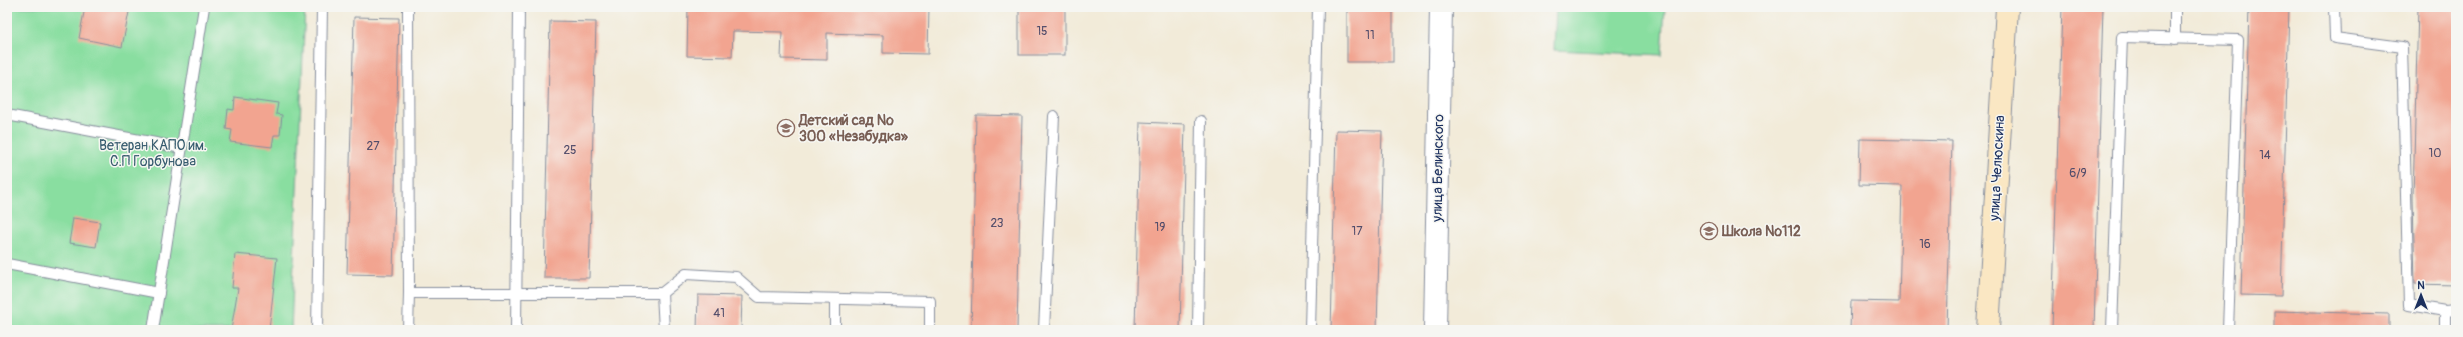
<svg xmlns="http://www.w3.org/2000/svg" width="2463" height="337" font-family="Pangolin,sans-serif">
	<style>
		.green { fill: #89dea0; stroke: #52867f }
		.building { fill: #f2a490 }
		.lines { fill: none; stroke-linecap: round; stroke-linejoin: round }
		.service-casing { stroke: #868d9c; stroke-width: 12 }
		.tertiary-casing { stroke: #868d9c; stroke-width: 24 }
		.secondary-casing { stroke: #868d9c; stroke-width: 24 }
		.service { stroke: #fff; stroke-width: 10 }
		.tertiary { stroke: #fff; stroke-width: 22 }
		.secondary { stroke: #fae7c3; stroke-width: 22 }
		.labels { text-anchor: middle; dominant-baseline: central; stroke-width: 3; stroke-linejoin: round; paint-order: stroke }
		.number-label { font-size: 12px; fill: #514c6a }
		.education-label { font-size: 14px; font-weight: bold; fill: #785e54; stroke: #f6f6f2; text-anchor: start }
		.park-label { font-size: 14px; fill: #365b6e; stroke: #f6f6f2 }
		.street-label { font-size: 14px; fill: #1b2f5e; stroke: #f6f6f2 }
	</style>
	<rect width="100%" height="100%" fill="#f6f6f2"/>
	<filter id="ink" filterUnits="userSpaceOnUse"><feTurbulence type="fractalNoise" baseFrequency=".025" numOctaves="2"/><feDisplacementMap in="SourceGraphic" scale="8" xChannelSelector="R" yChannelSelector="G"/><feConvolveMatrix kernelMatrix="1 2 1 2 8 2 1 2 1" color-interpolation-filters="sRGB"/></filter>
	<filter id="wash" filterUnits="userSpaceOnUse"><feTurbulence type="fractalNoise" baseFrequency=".012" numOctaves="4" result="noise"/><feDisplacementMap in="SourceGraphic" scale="16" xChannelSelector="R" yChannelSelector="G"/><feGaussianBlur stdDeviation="0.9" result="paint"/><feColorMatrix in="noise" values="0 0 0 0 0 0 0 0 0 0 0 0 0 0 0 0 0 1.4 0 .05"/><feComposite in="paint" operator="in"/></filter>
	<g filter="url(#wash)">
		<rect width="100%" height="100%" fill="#f2ebd9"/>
		<g class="green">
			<path d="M7 7H305L291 330H7Z"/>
			<path d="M1556 7H1665L1662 55 1554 50Z"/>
		</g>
		<g id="blocks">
			<g class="building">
				<path d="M85 7H130L122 47 79 38Z"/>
				<path d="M688 7H929L928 54 883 53V35L827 33V60L781 59 782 32 733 31 732 57 687 56Z"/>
				<rect x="1019" y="7" width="46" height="48"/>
				<rect x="1347" y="7" width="46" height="55"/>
				<path d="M2062 7H2103L2094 330H2052Z"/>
				<path d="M2249 7H2289L2281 296 2241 295Z"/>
				<path d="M2418 7H2456V285L2415 284 2413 198Z"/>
				<path d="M354 17 399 18 393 275 347 274Z"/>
				<path d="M550 21 596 22 589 278H544Z"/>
				<path d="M235 97 278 103 276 114 282 115 280 135H274L272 147 230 142 232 130 226 129 228 109 234 110Z"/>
				<path d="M976 115 1022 116 1017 330H971Z"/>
				<path d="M1140 122 1185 124 1180 330H1135Z"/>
				<path d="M1336 130 1382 131 1377 330H1331Z"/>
				<path d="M1860 139 1952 141 1947 330H1850L1851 301 1899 302 1902 186 1859 185Z"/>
				<path d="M73 218 100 222 96 247 69 243Z"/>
				<path d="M235 254 277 258 269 330H231L238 288H232Z"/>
				<path d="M698 295 742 296 741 330H697Z"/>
				<path d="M2274 311 2389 314V330H2274Z"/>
			</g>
		</g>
	</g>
	<g filter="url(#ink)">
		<use href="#blocks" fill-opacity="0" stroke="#868d9c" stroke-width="1"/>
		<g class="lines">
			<defs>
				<g id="service">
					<path d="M408 7 409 293H662L686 274 736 277 759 297 930 301V330"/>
					<path d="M2334 7 2335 38 2402 47 2409 305 2445 311V330"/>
					<path d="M2175 12V39"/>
					<path d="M7 115 182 148"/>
					<path d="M7 264 159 293"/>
					<path d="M662 293 664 330"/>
					<path d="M2445 311 2456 310"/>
					<path d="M153 330 204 7"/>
					<path d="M317 330 322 7"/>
					<path d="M408 330 409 293"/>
					<path d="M516 330 519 7"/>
					<path d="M835 330V299"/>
					<path d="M1044 330 1054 116"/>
					<path d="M1198 330 1201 121"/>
					<path d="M1310 330 1318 7"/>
					<path d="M2112 330 2122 37 2238 40 2228 330"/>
				</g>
				<path id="tertiary" d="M1435 330 1441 7"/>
				<path id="secondary" d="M1988 330 2007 7"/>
			</defs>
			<use href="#service" class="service-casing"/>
			<use href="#tertiary" class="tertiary-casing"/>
			<use href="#secondary" class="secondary-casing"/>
			<use href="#service" class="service"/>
			<use href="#tertiary" class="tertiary"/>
			<use href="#secondary" class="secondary"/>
		</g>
	</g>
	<defs>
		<symbol id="school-ring" viewBox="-11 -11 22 22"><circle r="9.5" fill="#f6f6f2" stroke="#8d6e63" stroke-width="1.5"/><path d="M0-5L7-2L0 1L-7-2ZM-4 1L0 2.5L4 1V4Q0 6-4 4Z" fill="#8d6e63"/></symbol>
	</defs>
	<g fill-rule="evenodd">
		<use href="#school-ring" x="776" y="118" width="20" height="20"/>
		<use href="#school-ring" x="1699" y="221" width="20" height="20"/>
	</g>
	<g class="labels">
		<g class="number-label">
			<text x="1042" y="31">15</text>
			<text x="1370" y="35">11</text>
			<text x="373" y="146">27</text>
			<text x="570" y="150">25</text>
			<text x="2435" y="153">10</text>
			<text x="2265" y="155">14</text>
			<text x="2078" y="173">6/9</text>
			<text x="997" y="223">23</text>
			<text x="1160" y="227">19</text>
			<text x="1357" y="231">17</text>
			<text x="1925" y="244">16</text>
			<text x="719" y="313">41</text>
		</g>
		<g class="education-label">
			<text x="799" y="120">Детский сад №<tspan x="799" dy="16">300 «Незабудка»</tspan></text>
			<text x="1722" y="231">Школа №112</text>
		</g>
		<g class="park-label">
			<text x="153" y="145">Ветеран КАПО им.<tspan x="153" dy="16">С.П Горбунова</tspan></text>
		</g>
		<g class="street-label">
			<text transform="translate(1438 168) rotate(-89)">улица Белинского</text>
			<text transform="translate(1997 168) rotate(-87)">улица Челюскина</text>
		</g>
	</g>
	<rect width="2463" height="337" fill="none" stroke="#f6f6f2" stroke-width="24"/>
	<g transform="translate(2421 295)" stroke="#f6f6f2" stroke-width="3" paint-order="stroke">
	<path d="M0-3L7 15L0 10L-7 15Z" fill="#1b2f5e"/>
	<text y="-6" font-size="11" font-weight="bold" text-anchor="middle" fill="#1b2f5e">N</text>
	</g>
</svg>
